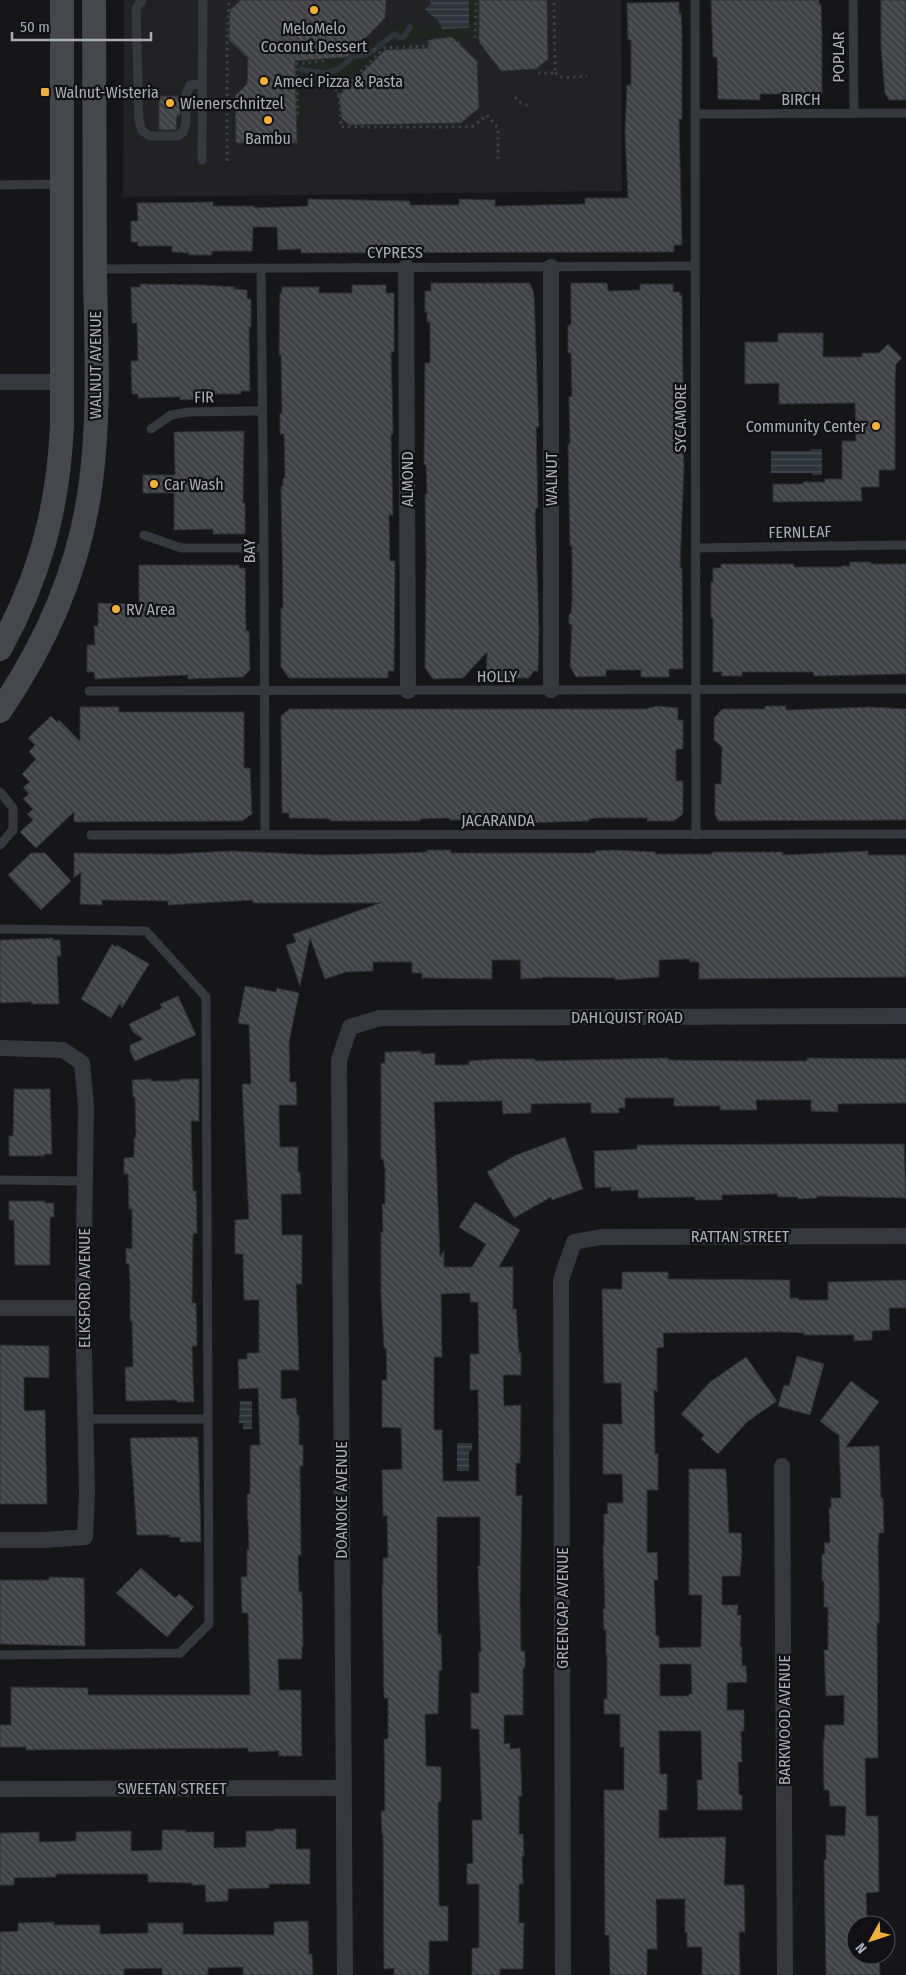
<svg xmlns="http://www.w3.org/2000/svg" width="906" height="1975" font-family="'Fira Sans Condensed',sans-serif">
	<style>
		.built { fill: #222225 }
		.green { fill: #1e261f }
		.water { fill: url(#water-rules) }
		.lines { fill: none; stroke-linecap: round; stroke-linejoin: round }
		.stream { stroke: #2c353c; stroke-width: 5.5 }
		.building { fill: url(#building-back-hatch); stroke: #303034; fill-rule: evenodd }
		.path { stroke: #3d3f44; stroke-width: 3; stroke-dasharray: 2.5 4; stroke-linecap: butt }
		.lane { stroke: #37383d; stroke-width: 9 }
		.street { stroke: #37383d; stroke-width: 16 }
		.secondary { stroke: #45474d; stroke-width: 24 }
		.path-bridge { stroke: #3d3f44; stroke-width: 3; stroke-dasharray: 2.5 4; stroke-linecap: butt }
		.poi-dot { fill: #f2b134; stroke: #111113; stroke-width: 2 }
		.labels { text-anchor: middle; dominant-baseline: central; stroke-width: 4.5; stroke-linejoin: round; paint-order: stroke }
		.poi-label { font-size: 16px; fill: #a8adb8; stroke: #111113; text-anchor: start }
		.street-label { font-size: 16px; fill: #a8adb8; stroke: #111113 }
	</style>
	<defs>
		<pattern id="water-rules" width="6" height="5" patternUnits="userSpaceOnUse" patternTransform="scale(1.25)"><rect width="6" height="5" fill="#2c353c"/><path d="M0 2.5h6" fill="none" stroke="#485056"/></pattern>
		<pattern id="building-back-hatch" width="6" height="6" patternUnits="userSpaceOnUse" patternTransform="scale(1.25)"><rect width="6" height="6" fill="#404145"/><path d="M-1 5l2 2M0 0l6 6M5-1l2 2" fill="none" stroke="#595a5e"/></pattern>
	</defs>
	<rect width="100%" height="100%" fill="#161618"/>
	<path class="built" d="M124 0H621L622 191 123 197Z"/>
	<g class="green">
		<path d="M427 0H430L431 3 424 10 436 18 442 29 470 28V0H479L478 41 476 38 463 39 459 43 452 36 444 37V34L443 37 388 43 379 51 376 48 384 41 388 30 393 26 404 24 413 16 414 17 407 24 414 31 422 25 428 33 437 26 423 9 430 3Z"/>
		<path d="M355 50 365 52 370 50 374 54 351 78 344 74 333 85 331 83 302 85 303 116H296L295 62 347 57Z"/>
	</g>
	<g class="water">
		<path d="M430 0H469V28L442 29C440 18 431 17 425 9L431 4Z"/>
		<path d="M811 449H822V475H812V473H771V451H811Z"/>
		<path d="M240 1401H252V1429H243V1423H239Z"/>
		<path d="M457 1443H472V1450L469 1451V1471H457Z"/>
	</g>
	<g class="lines">
		<path class="stream" d="M301 69C327 75 334 76 353 56 375 56 379 43 395 34L398 37H404L410 27"/>
	</g>
	<g class="building">
		<path d="M241 0H386L385 18 347 57 295 61 297 143H236L235 96 247 84 248 58 229 40 230 10Z"/>
		<path d="M479 0H547L548 59 536 69 501 71 479 42Z"/>
		<path d="M711 0H819V4H821L822 35V94H760V100L718 99 717 57H713Z"/>
		<path d="M881 0H906V100H889L885 93 881 48Z"/>
		<path d="M679 2V13H681L682 32V119H679L682 245H674V252L301 253V249L278 250 277 227H253L252 251H212V255H189V253L172 252V246H138V242H131V221H138L137 203 213 202V206H254V208L308 206V199L410 201V205H459V199L495 200V206L585 204V198H628L625 133 627 85H631V40H628L627 3Z"/>
		<path d="M452 37 477 61 479 108 461 123 350 125 342 119 339 96 385 50 428 48V40Z"/>
		<path d="M159 96H180V115H177L176 130H159Z"/>
		<path d="M431 283H530L534 294 538 407 539 427H536L538 508H536L535 514 539 630 538 671H534L529 678H486L487 652 463 678 433 679 425 668 426 556 425 494H427L426 465H424L425 363H430V322H427V312H425V291H431Z"/>
		<path d="M571 283H607L608 291 640 290V284H673V292H680V295H682L683 383H681V391L682 446H683L684 467 680 568H682L683 669H669V677H641V670H606V676L576 677 570 666 572 625 569 623V615L571 613 572 601V546H570L568 444H570L569 397 572 396 571 353H568V325H571Z"/>
		<path d="M140 284 203 285 235 287V289L247 290V299H251V327H249L250 391H241V394H208V398L200 397V399L180 400V397H172L138 398V394H132L131 361H138L137 323H132L131 287H140Z"/>
		<path d="M352 285H386V293H394V352H391L393 427V434H391L393 515H389L390 561H395L394 671H388V678H289L281 667V608H283L281 486H283V478H285L284 434H280V413L282 414 281 355H279L280 293H282V287H319V293H352Z"/>
		<path d="M778 333H823V357H862V353H879L888 344 902 358 896 364 895 378V470H879V487H861L862 501 773 502V484H803V482H825V479H842V441H856L855 403 779 404V383L745 384V342H778Z"/>
		<path d="M244 431 243 503H245V534H213V529L174 530V493H143V475H175L174 432Z"/>
		<path d="M850 562H871V564H906V674L814 676 813 672H742V676H721L722 672H713V618H711V582H713V568H721V564H794V567H841V566H850Z"/>
		<path d="M139 565H239V568H245L246 631H249L250 670 243 677 188 679V675L95 679 94 672H87V645H95L94 626H98V603L139 604Z"/>
		<path d="M657 706 678 708V720H683V749H676V781H683V814L674 821H647V818H598L589 819V821L524 823V820H450V818L420 819V821H330L331 819 289 818V813H282L281 716 289 709H646Z"/>
		<path d="M765 706H786V710L870 707 906 709V820L718 821 715 814V784H721L722 747 714 740V718L722 709H765Z"/>
		<path d="M80 707H119V712H244V768H250L252 814 242 821 74 822V812L36 848 20 832 33 820 27 814 33 809 23 799 29 794 23 787 30 782 22 774 36 759 29 752 35 745 28 738 51 716 57 722 59 720 80 741Z"/>
		<path d="M427 850H451V853H595V851L613 850 656 852V854H712V852H783V855L868 851V855H906V977L699 979V962H690V959L659 960V977L615 980V978L543 977V978L521 979 520 960H492V979L422 978V973H412V962H373V971L346 972 325 979 310 938 300 986 286 945 296 942 293 934 380 903H253V900L168 905V901L102 900V905L80 904 81 872 74 878V853L169 854 231 851 324 855 404 853 427 852Z"/>
		<path d="M31 853H45L71 881 41 910 8 875Z"/>
		<path d="M53 938V940H60L61 956H57L59 1004H32L31 1002 0 1003V940Z"/>
		<path d="M112 944 116 947 117 945 149 964 122 1008 120 1003 111 1018 81 999Z"/>
		<path d="M245 986 276 992 277 988 299 993 289 1042 290 1082H296L297 1105H279V1117L280 1147H298V1172H300L301 1194H281L282 1235H302V1284H296L299 1370H281V1399L296 1398 297 1415H299V1445H303V1466H300L301 1555H298L299 1592H302L303 1646H302V1659H278L279 1690H301L302 1756H279V1751L248 1752V1748L26 1750V1747H0V1725H11V1687L88 1688V1695H250L248 1613H242L241 1577H247V1549H249L247 1494H250V1445H260L258 1388 239 1389 238 1359H247V1353H259V1300H244L243 1254H235V1220L249 1219 242 1084H251L249 1025 238 1023Z"/>
		<path d="M178 996 196 1035 135 1061 130 1051V1045L143 1039 133 1032 129 1024 162 1008 160 1004Z"/>
		<path d="M421 1051V1054L435 1053V1065H469V1061L496 1059H535V1061L668 1058V1060L756 1061H807V1058L906 1059V1103L838 1104V1112L811 1111V1100H756L757 1110H720V1106H674V1098H625V1108H619V1113H591V1103L531 1104V1113L503 1114 502 1101 434 1102 440 1257 444 1251V1267H472L486 1244 459 1227 475 1202 520 1230 499 1267H513V1309H516L519 1353H521V1375H503L504 1406 521 1405 520 1463H516V1496L522 1495 520 1602 521 1651H525V1668H523V1715H504V1744L510 1743V1749L520 1748 522 1796H519V1834H523L524 1856H522L523 1884H519V1923H524L523 1969H500V1975H472V1948H479V1884H467V1864L473 1863 472 1820H482L479 1729H471V1693H479V1652H481L478 1566H480V1517H437V1578L438 1634H441L442 1670H439L438 1714H425L426 1766 441 1767V1802H438L439 1906H448V1941H429V1975H394V1968L384 1969 383 1834H382L381 1811H385L384 1739H388V1698H384L382 1585H383V1558H388L387 1516H383L382 1470 402 1469 401 1428 382 1427V1380H387L386 1348H384L381 1296V1232H383L382 1204H385V1169L383 1159H381V1063H385V1052ZM470 1293V1302H478L479 1354H470V1390H478L479 1481H443L442 1430H434V1357H442L441 1294Z"/>
		<path d="M151 1079V1081H180V1079H199V1121H191L193 1191H196L197 1233 193 1234 192 1303H196L197 1346H192L194 1402H177V1400L126 1401 125 1367H133L132 1321H130V1283L129 1264H126V1248L132 1249V1209H129L128 1174H124V1158L134 1157V1138H136L135 1097H133L132 1080Z"/>
		<path d="M14 1089H50L52 1154H44L45 1156H9V1136H13Z"/>
		<path d="M565 1137 583 1189 552 1200 551 1197 514 1218 487 1172 516 1155Z"/>
		<path d="M803 1144H904L906 1198 817 1196V1198L798 1199V1197H778L777 1194 722 1195V1200H695V1197L638 1198V1190L611 1191V1187L595 1188 594 1151 637 1149V1145Z"/>
		<path d="M9 1201H45V1203H54V1217H50V1265H15L14 1220H9Z"/>
		<path d="M622 1272H668V1279L790 1280V1298H798V1300H828V1282L906 1280V1308H889L890 1330 872 1331V1340L854 1341V1335H803L804 1333 781 1332 663 1333 664 1347 657 1348V1392L654 1389 655 1454H658V1490H647V1553L657 1552 658 1580H654L656 1636H659V1648L701 1647 702 1595H689V1469H726L729 1533H741L742 1552 740 1576H722V1605H738L737 1615H741L740 1647H742V1666H746L747 1682 727 1683V1710H744V1731H741L742 1762H738L739 1795H742V1810H698L697 1780H702L701 1731H659L660 1774H667V1810H659V1838L726 1837 724 1885H744L745 1932H739L740 1975H702V1947H687V1932L685 1933V1899H656L657 1949H647V1975H610L609 1935H605L604 1790H624V1747H620V1714H604V1699H607V1655H606V1630H604L603 1609H605L603 1546H604V1514H608L607 1503H623L622 1474H603V1424H622L621 1383H604L602 1289H622ZM660 1664H691L692 1694H689V1696H660Z"/>
		<path d="M0 1345 49 1346V1378L24 1377V1408L25 1411 45 1410 47 1504H0Z"/>
		<path d="M797 1356 824 1364 810 1415 778 1406 784 1385 789 1386Z"/>
		<path d="M746 1357 777 1401 747 1422 718 1454 701 1439 704 1435 681 1414 710 1382Z"/>
		<path d="M851 1381 879 1402 846 1447 879 1446 881 1498H883L884 1533H879L878 1547 879 1587V1623H877L878 1758H865L866 1816H878L879 1892 866 1893 867 1925H856V1955H879L880 1975H826L824 1860H826V1835L845 1836 846 1806H830L829 1790H824L823 1741 824 1742 825 1725H844V1695L826 1696 824 1650H828V1607H824V1581H822V1554H825L824 1543H830L829 1508H831V1498H841L839 1436 820 1421Z"/>
		<path d="M198 1437 201 1542H180V1537H169L171 1535H137L130 1438Z"/>
		<path d="M141 1568 175 1598 179 1594 194 1607 167 1637 116 1593Z"/>
		<path d="M49 1577 84 1578 85 1646 0 1644V1580H49Z"/>
		<path d="M274 1829H296V1849H310V1884H269V1888L228 1889V1901L206 1902 205 1885H192V1883L148 1882V1874H56V1877L14 1878V1885H0V1833L39 1832V1842L76 1841V1832L131 1831V1851L162 1850V1830H186V1832H214V1848L246 1847V1831H274Z"/>
		<path d="M308 1921 309 1954H312L313 1975H243V1967L208 1968V1975H162V1968L124 1969V1975H0V1932L18 1931V1923L54 1922V1925H100V1934L148 1933V1923H183V1934L274 1935V1922Z"/>
	</g>
	<g class="lines">
		<g class="path">
			<path d="M475 38 476 0"/>
			<path d="M459 46H460"/>
			<path d="M374 48 377 54"/>
			<path d="M428 48H430V41L451 38 457 43H460"/>
			<path d="M324 61 296 64 297 86 331 84C342 94 340 114 341 127H467L473 126 487 115 498 128V161"/>
			<path d="M538 73H555L554 0"/>
			<path d="M555 73 563 78 587 76"/>
			<path d="M297 86 298 116"/>
			<path d="M334 87 345 76 351 82"/>
			<path d="M338 95 384 48 427 46"/>
			<path d="M515 97 521 103 529 106"/>
			<path d="M227 161V47L229 0"/>
		</g>
		<g class="lane">
			<path d="M142 0 136 9 139 120 142 131 150 136H178L183 132 186 123V95L190 85 202 84"/>
			<path d="M695 0 696 835"/>
			<path d="M853 0 854 113"/>
			<path d="M695 114 906 113"/>
			<path d="M202 160 203 0"/>
			<path d="M0 185 60 184"/>
			<path d="M261 268 264 548 265 834"/>
			<path d="M95 269 695 266"/>
			<path d="M151 429 171 415 188 412 262 411"/>
			<path d="M144 535 181 548H264"/>
			<path d="M696 548 906 545"/>
			<path d="M89 691 906 689"/>
			<path d="M0 792 13 808V830L0 845"/>
			<path d="M91 835 906 834"/>
			<path d="M0 929 146 931 206 997 209 1624 180 1653 0 1655"/>
			<path d="M0 1180 84 1181"/>
			<path d="M85 1419H208"/>
		</g>
		<g class="street">
			<path d="M406 267 408 691"/>
			<path d="M0 382H63"/>
			<path d="M551 690V267"/>
			<path d="M0 1048 63 1050 82 1063 86 1105 83 1308 87 1493 85 1537 45 1540H0"/>
			<path d="M0 1308H83"/>
			<path d="M782 1466 785 1975"/>
			<path d="M0 1789 343 1788"/>
			<path d="M345 1975 339 1060 350 1027 380 1018 906 1016"/>
			<path d="M563 1975 561 1280 574 1242 601 1237 906 1236"/>
		</g>
		<g class="secondary">
			<path d="M0 649C40 576 58 509 62 426V0"/>
			<path d="M0 711C47 642 81 564 91 481 100 412 96 341 95 273 95 182 95 91 94 0"/>
		</g>
		<path class="path-bridge" d="M342 80 348 87"/>
	</g>
	<g class="poi-dot">
		<circle cx="314" cy="10" r="5"/>
		<circle cx="264" cy="81" r="5"/>
		<rect x="40" y="87" width="10" height="10" rx="2.5"/>
		<circle cx="170" cy="103" r="5"/>
		<circle cx="268" cy="120" r="5"/>
		<circle cx="876" cy="426" r="5"/>
		<circle cx="154" cy="484" r="5"/>
		<circle cx="116" cy="609" r="5"/>
	</g>
	<g class="labels">
		<g class="poi-label">
			<text x="314" y="28" text-anchor="middle">MeloMelo<tspan x="314" dy="18">Coconut Dessert</tspan></text>
			<text x="274" y="81">Ameci Pizza &amp; Pasta</text>
			<text x="55" y="92">Walnut-Wisteria</text>
			<text x="180" y="103">Wienerschnitzel</text>
			<text x="268" y="138" text-anchor="middle">Bambu</text>
			<text x="866" y="426" text-anchor="end">Community Center</text>
			<text x="164" y="484">Car Wash</text>
			<text x="126" y="609">RV Area</text>
		</g>
		<g class="street-label">
			<text transform="translate(838 57) rotate(-90)">POPLAR</text>
			<text x="801" y="99">BIRCH</text>
			<text x="395" y="252">CYPRESS</text>
			<text transform="translate(95 365) rotate(-90)">WALNUT AVENUE</text>
			<text transform="translate(204 397) rotate(-1)">FIR</text>
			<text transform="translate(680 418) rotate(-90)">SYCAMORE</text>
			<text transform="translate(407 479) rotate(-90)">ALMOND</text>
			<text transform="translate(551 479) rotate(-90)">WALNUT</text>
			<text transform="translate(800 532) rotate(-1)">FERNLEAF</text>
			<text transform="translate(249 551) rotate(-90)">BAY</text>
			<text x="497" y="676">HOLLY</text>
			<text x="498" y="820">JACARANDA</text>
			<text x="627" y="1017">DAHLQUIST ROAD</text>
			<text x="740" y="1236">RATTAN STREET</text>
			<text transform="translate(84 1288) rotate(-90)">ELKSFORD AVENUE</text>
			<text transform="translate(341 1500) rotate(-90)">DOANOKE AVENUE</text>
			<text transform="translate(562 1608) rotate(-90)">GREENCAP AVENUE</text>
			<text transform="translate(784 1720) rotate(-90)">BARKWOOD AVENUE</text>
			<text x="172" y="1788">SWEETAN STREET</text>
		</g>
	</g>
	<g transform="translate(871 1940) rotate(230)"><circle r="24" fill="#111113" stroke="#4d4f55"/>
	<path d="M0-4L9 19L0 12L-9 19Z" fill="#f2b134"/>
	<text y="-8" font-size="14" font-weight="bold" text-anchor="middle" fill="#a8adb8">N</text>
	</g>
	<path d="M12 32v8h139v-8" fill="none" stroke="#a8adb8" stroke-width="2.5"/>
	<text x="20" y="32" font-size="15" fill="#a8adb8" stroke="#111113" stroke-width="4" paint-order="stroke">50 m</text>
</svg>
